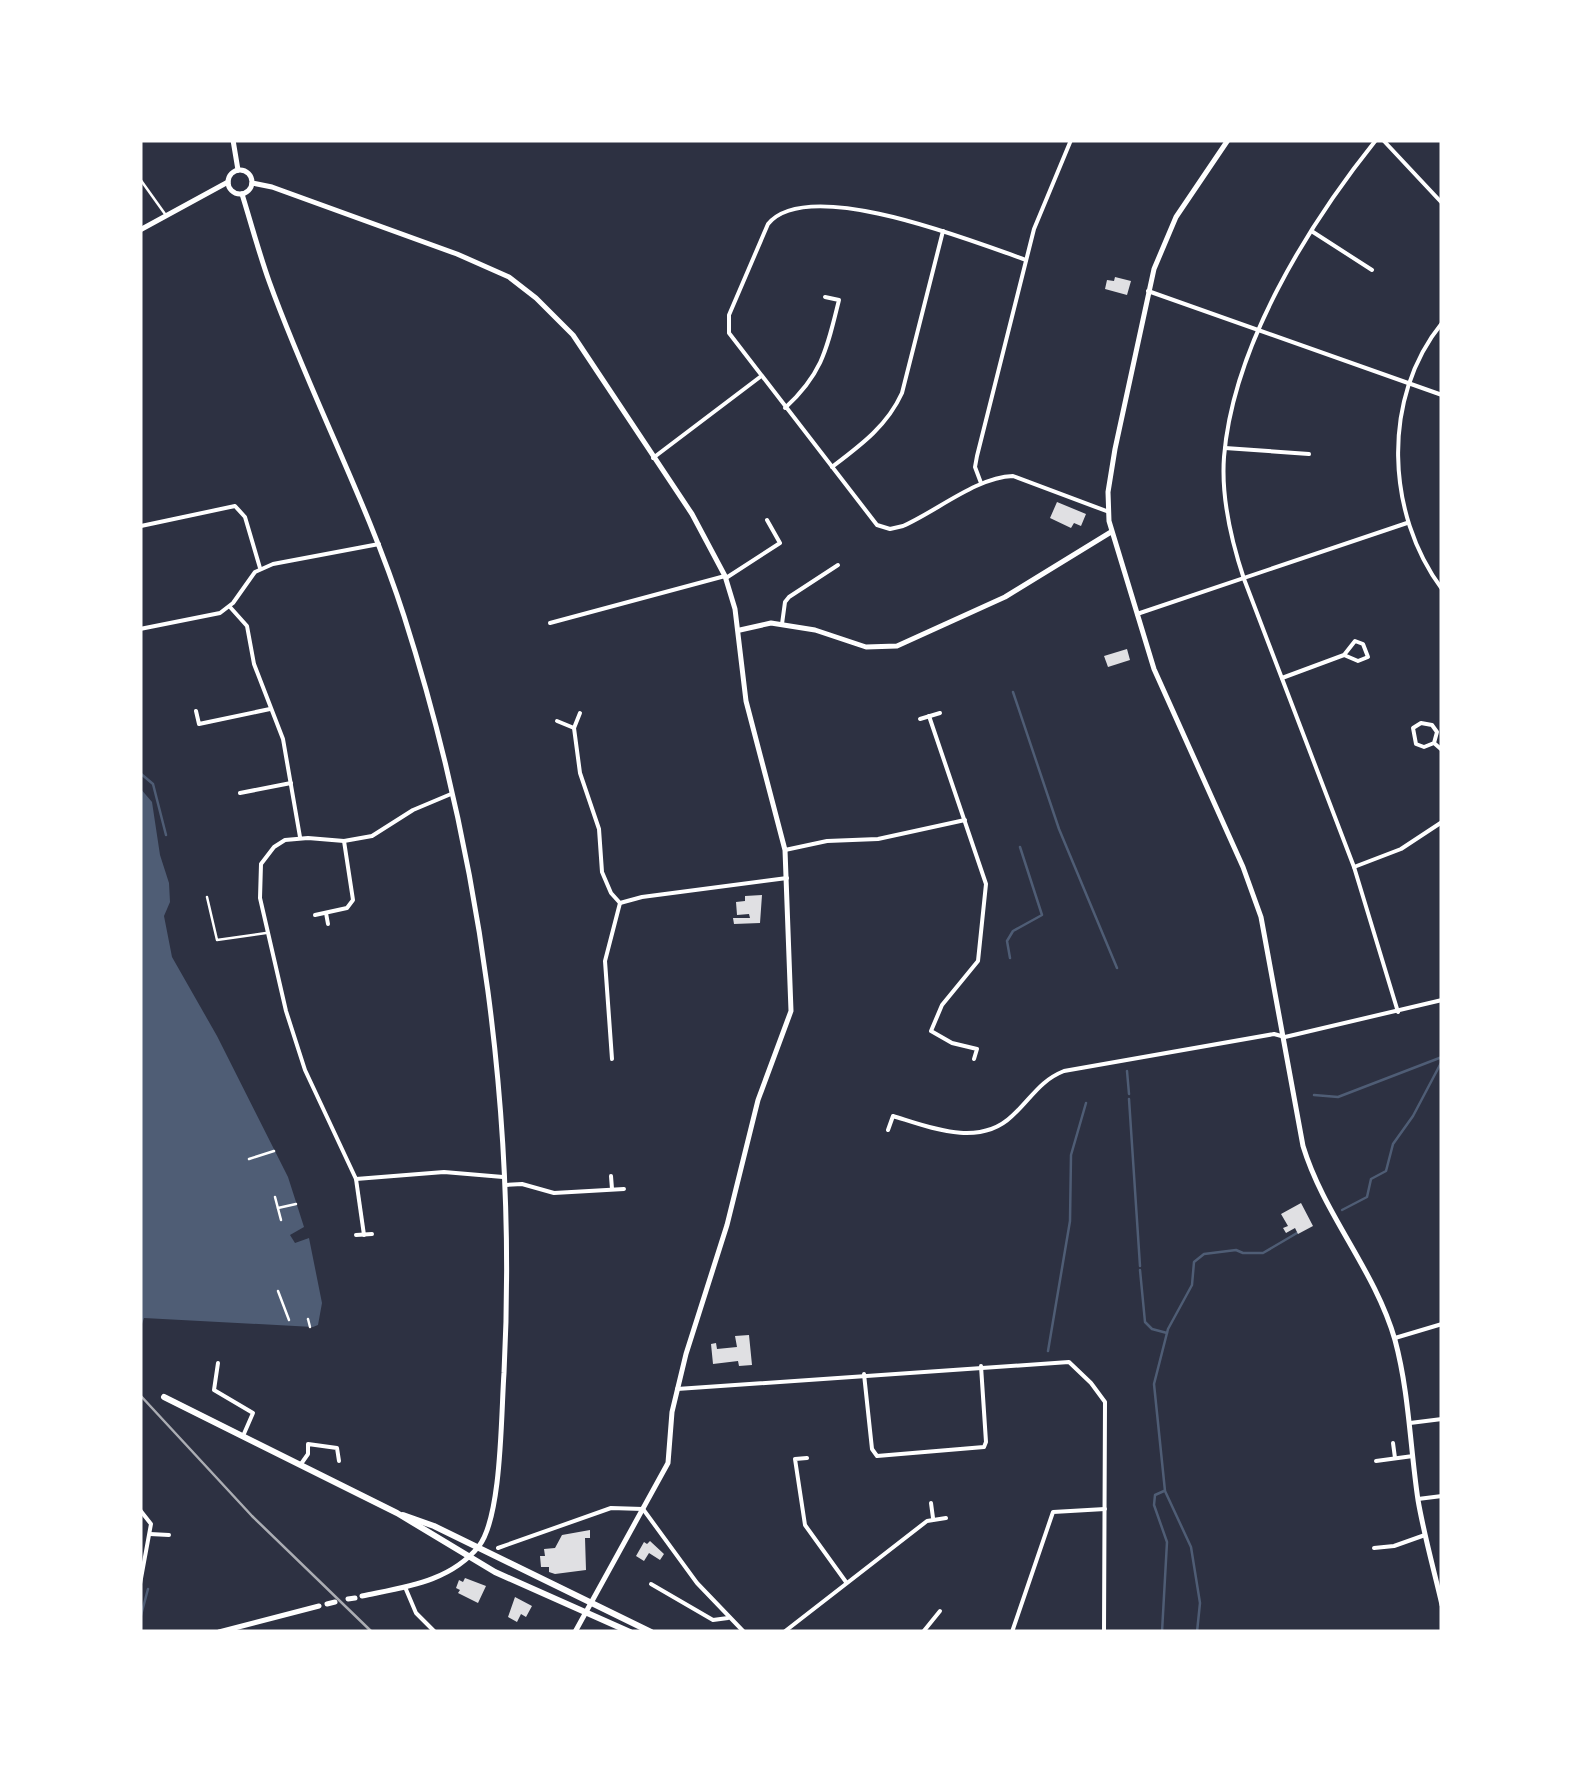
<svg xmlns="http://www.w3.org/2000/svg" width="1582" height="1772" font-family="'Roboto Serif',serif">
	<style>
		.water { fill: #4f5d75 }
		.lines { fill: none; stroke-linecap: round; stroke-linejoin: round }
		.stream { stroke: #4f5d75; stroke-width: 2.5 }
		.building { fill: #e0e0e3 }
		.path { stroke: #fff; stroke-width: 2.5 }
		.service { stroke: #fff; stroke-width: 2.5 }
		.minor { stroke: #fff; stroke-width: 4 }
		.tertiary { stroke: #fff; stroke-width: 5 }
		.trunk { stroke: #fff; stroke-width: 6 }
		.rail { stroke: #abadb3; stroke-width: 2.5 }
	</style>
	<rect width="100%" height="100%" fill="#2d3142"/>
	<path class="water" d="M140 788 152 802 160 855 169 883 170 902 164 916 172 957 217 1036 288 1177 304 1227 290 1235 295 1243 309 1238 322 1303 318 1325 313 1327 144 1318 140 1330Z"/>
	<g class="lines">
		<g class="stream">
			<path d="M1013 692 1059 829 1117 968"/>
			<path d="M140 773 153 784 166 835"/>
			<path d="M1010 958 1007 941 1013 931 1042 915 1020 847"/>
			<path d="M1127 1071 1129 1094"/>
			<path d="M1314 1095 1338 1097 1442 1057"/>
			<path d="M1129 1099 1140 1266"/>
			<path d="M1342 1210 1367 1197 1371 1179 1386 1171 1393 1144 1413 1116 1442 1061"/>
			<path d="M1140 1270 1145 1322 1152 1329 1167 1333"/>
			<path d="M1048 1351 1070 1221 1071 1155 1086 1103"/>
			<path d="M140 1619 148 1589"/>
			<path d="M1162 1632 1167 1542 1154 1505 1155 1495 1164 1491"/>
			<path d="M1197 1632 1200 1603 1191 1547 1165 1491 1154 1384 1168 1329 1192 1285 1194 1262 1204 1254 1236 1250 1243 1253H1263L1297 1233"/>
		</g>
	</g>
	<g class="building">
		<path d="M1115 277 1131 281 1127 295 1105 289 1107 280 1114 281Z"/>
		<path d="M1057 502 1086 514 1081 526 1074 523 1071 528 1050 518Z"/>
		<path d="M1127 649 1130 660 1108 667 1104 656Z"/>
		<path d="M762 895 760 923 734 924 733 918H750L749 914 737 915 736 902 745 901V896Z"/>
		<path d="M1301 1203 1313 1226 1298 1234 1295 1228 1286 1233 1283 1228 1288 1226 1281 1214Z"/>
		<path d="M749 1335 752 1365 739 1366 738 1361 713 1364 711 1344 716 1343 717 1349 737 1347 735 1336Z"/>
		<path d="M590 1530V1538H585L586 1570 555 1574 549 1572V1567H541L540 1556H545L544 1549 555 1548 562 1535Z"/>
		<path d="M650 1541 664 1554 660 1560 649 1553 644 1561 636 1556 644 1542 647 1544Z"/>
		<path d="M465 1578 486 1586 478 1603 458 1593 460 1590 456 1588 459 1580 463 1582Z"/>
		<path d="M515 1597 532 1606 526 1617 521 1614 517 1622 508 1617Z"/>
	</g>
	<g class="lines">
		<g class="path">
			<path d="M249 1159 274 1151"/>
			<path d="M275 1197 281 1220"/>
			<path d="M278 1208 296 1204"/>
			<path d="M278 1291 289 1320"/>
			<path d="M308 1319 310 1327"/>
		</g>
		<g class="service">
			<path d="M140 179 165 214"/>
			<path d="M207 897 217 940 266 933"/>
		</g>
		<g class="minor">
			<path d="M1376 140C1308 225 1233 346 1224 457 1221 498 1231 540 1244 579L1354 867 1398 1012"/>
			<path d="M1383 140 1442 203"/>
			<path d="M1313 232 1372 270"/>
			<path d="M1026 260C975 242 808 175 768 224L729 315V333L877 525 890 529 903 526C937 511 977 477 1013 476L1109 512"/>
			<path d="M1148 291 1442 395"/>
			<path d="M1442 323C1381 398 1386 514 1442 589"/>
			<path d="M785 408C823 373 827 348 839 300L825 297"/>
			<path d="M1225 448 1309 454"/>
			<path d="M653 458 760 377"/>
			<path d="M832 467C861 445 887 426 902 393L943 231"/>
			<path d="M981 483 975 467 977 456 1034 229 1071 140"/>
			<path d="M141 526 235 506 245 517 260 568"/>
			<path d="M726 578 780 543 767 520"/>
			<path d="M230 607 247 626 254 664 283 739 300 837"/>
			<path d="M1137 614 1407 523"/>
			<path d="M550 623 725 576"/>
			<path d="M782 624 785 602 789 597 838 565"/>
			<path d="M140 629 220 613 233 603 255 572 273 564 379 544"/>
			<path d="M1282 678 1344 655 1355 641 1363 644 1368 657 1358 661 1344 655"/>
			<path d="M196 711 199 724 270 709"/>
			<path d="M929 716 986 884 978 961 942 1005 931 1031 952 1043 977 1049 974 1059"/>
			<path d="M920 719 940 713"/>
			<path d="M557 721 574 728 580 713"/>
			<path d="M574 728 580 773 599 829 602 872 611 893 620 903 642 897 787 878"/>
			<path d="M1434 743 1437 732 1432 725 1421 723 1413 728 1416 744 1424 747 1434 743 1442 750"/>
			<path d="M240 793 291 783"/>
			<path d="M451 794 413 810 372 836 344 841 308 838 285 840 274 847 261 864 260 898 286 1011 305 1070 356 1179 444 1172 503 1177"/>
			<path d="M785 850 827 841 878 839 965 820"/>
			<path d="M1354 867 1401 849 1442 822"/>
			<path d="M326 913 328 924"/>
			<path d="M315 915 347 908 353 900 344 841"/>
			<path d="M612 1059 605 961 620 903"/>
			<path d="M888 1130 893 1116C929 1127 979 1148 1012 1116 1031 1099 1039 1081 1064 1071L1274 1034 1285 1037 1442 1000"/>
			<path d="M611 1176 612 1189"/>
			<path d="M356 1179 364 1235"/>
			<path d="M505 1185 522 1184 554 1193 624 1189"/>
			<path d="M356 1235 372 1234"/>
			<path d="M1395 1338 1442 1324"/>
			<path d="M218 1363 214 1390 253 1413 243 1436"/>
			<path d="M864 1374 872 1449 877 1456 984 1447 986 1442 981 1366"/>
			<path d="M677 1389 1069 1362 1091 1383 1105 1402 1104 1632"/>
			<path d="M1410 1423 1442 1419"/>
			<path d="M1393 1443 1395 1458"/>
			<path d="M807 1458 795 1459 805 1525 846 1582"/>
			<path d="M1376 1461 1413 1456"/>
			<path d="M301 1464 308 1454V1444L337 1448 339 1461"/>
			<path d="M1418 1499 1442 1496"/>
			<path d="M931 1503 933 1518"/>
			<path d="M140 1510 151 1524 140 1584"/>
			<path d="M150 1534 169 1535"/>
			<path d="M498 1548 611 1508 643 1509 697 1583 744 1632"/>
			<path d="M1374 1548 1394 1546 1425 1535"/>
			<path d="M651 1584 713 1620 728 1618"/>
			<path d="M405 1587 416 1613 435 1632"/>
			<path d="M784 1632 927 1521 946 1518"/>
			<path d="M923 1632 940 1611"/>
			<path d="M1012 1632 1053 1512 1105 1509"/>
		</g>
		<g class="tertiary">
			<path d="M233 140 238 170"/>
			<path d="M1228 140 1176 217 1154 269 1115 449 1108 492 1109 521 1154 669 1243 867 1261 917 1303 1146C1324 1215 1375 1270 1395 1340 1409 1392 1410 1446 1418 1500 1424 1535 1434 1570 1442 1605"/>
			<circle cx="240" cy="182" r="12"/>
			<path d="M252 183 272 187 457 254 509 277 536 298 573 335 692 514 725 576 735 609 746 701 785 850 791 1011 758 1100 727 1225 686 1354 672 1412 668 1463 575 1632"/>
			<path d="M242 194C251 223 259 253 269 281 310 395 367 501 404 616 481 857 517 1120 504 1373 501 1413 502 1516 479 1546 450 1582 405 1587 362 1596"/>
			<path d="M140 230 228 182"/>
			<path d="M740 630 771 623 815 630 866 647 897 646 1005 597 1111 532"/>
			<path d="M348 1599 355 1598"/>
			<path d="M327 1604 335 1602"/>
			<path d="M219 1632 319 1606"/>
		</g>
		<g class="trunk">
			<path d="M164 1397 397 1513 495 1572 630 1632"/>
			<path d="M403 1515 434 1526 651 1632"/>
		</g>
		<path class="rail" d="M140 1395 252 1516 372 1632"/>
	</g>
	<rect width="1582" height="1772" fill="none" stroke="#ffffff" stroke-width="285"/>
</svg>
